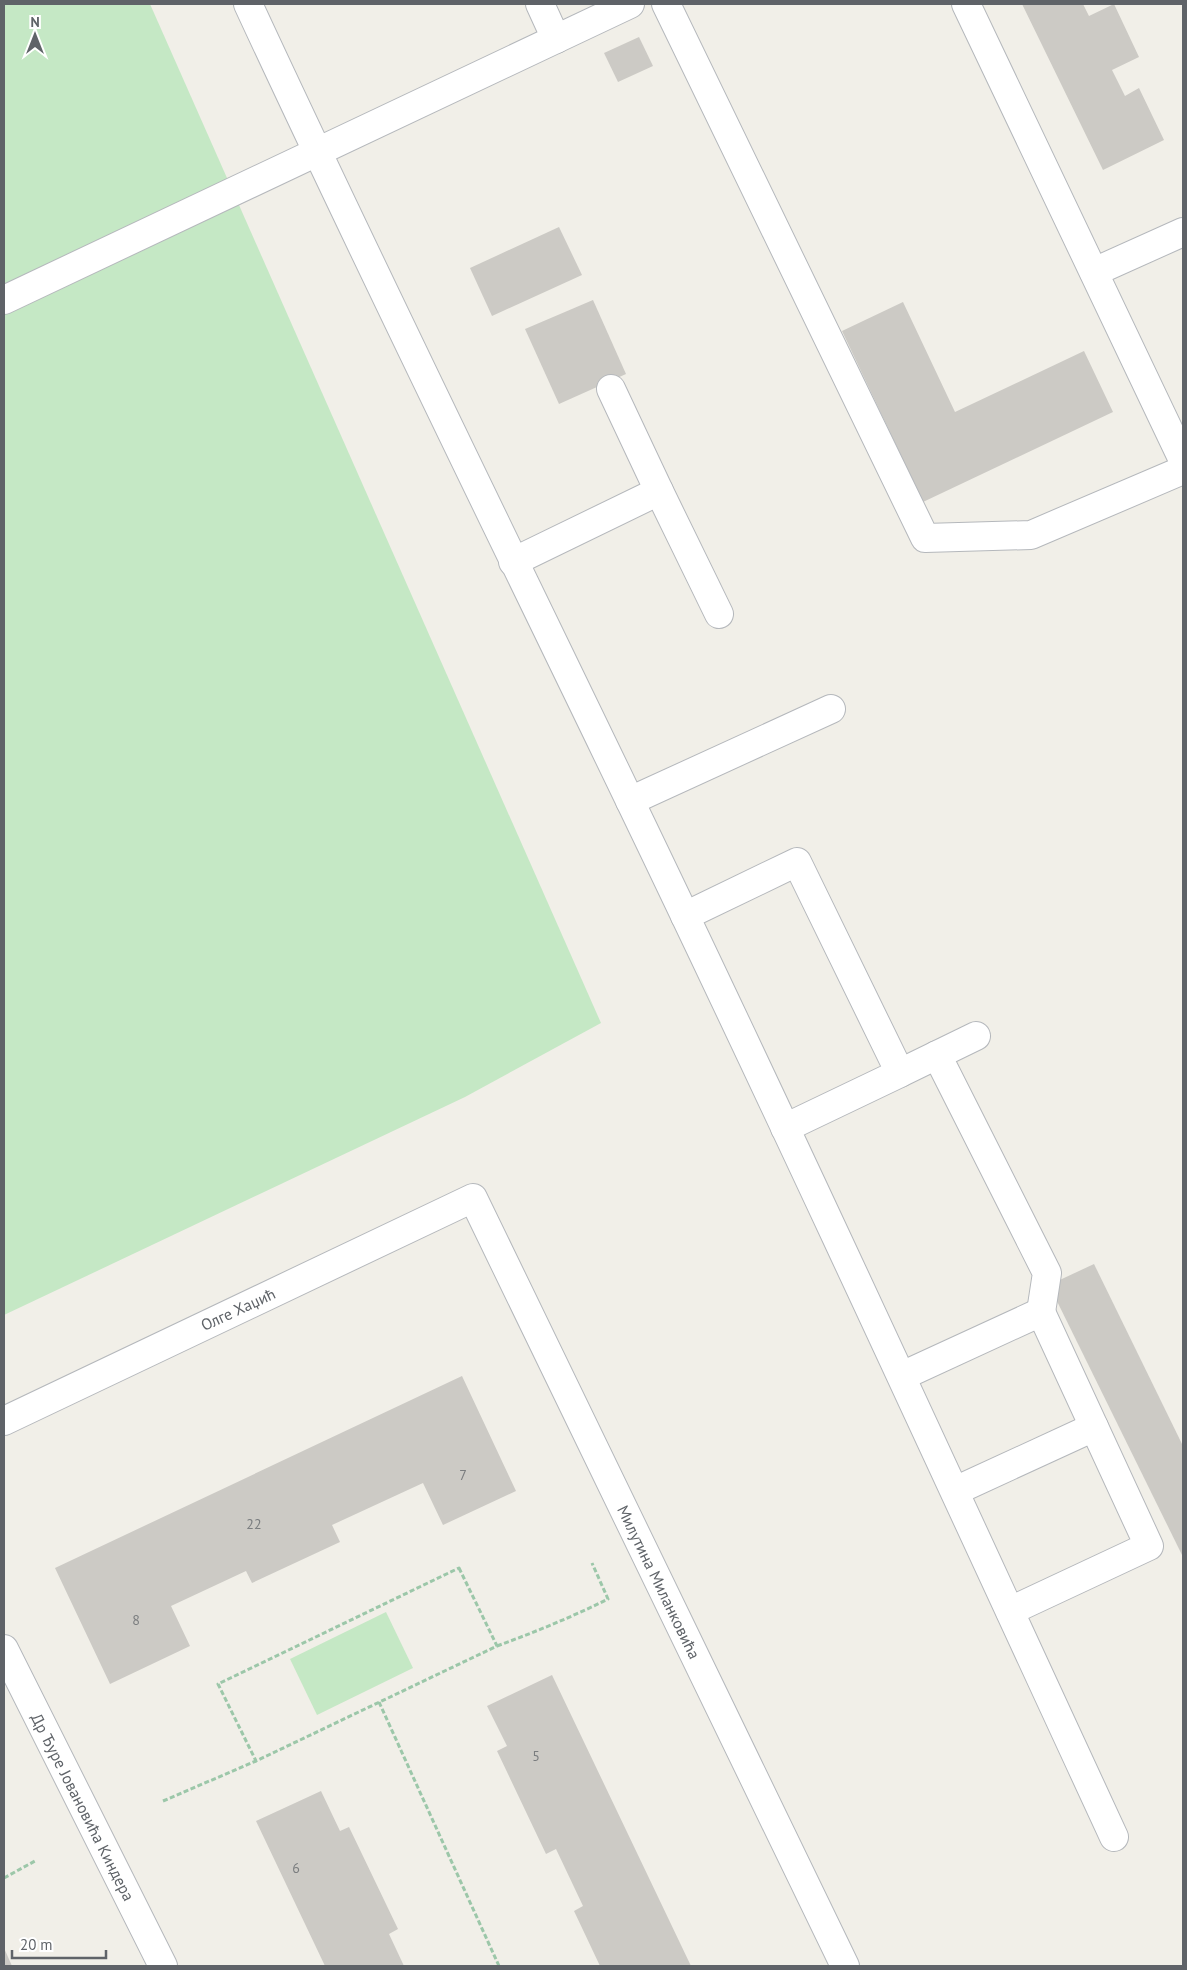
<svg xmlns="http://www.w3.org/2000/svg" width="1187" height="1970" font-family="'PT Sans',sans-serif">
	<style>
		.green { fill: #c5e8c5 }
		.building { fill: #cccac5 }
		.lines { fill: none; stroke-linecap: round; stroke-linejoin: round }
		.minor-casing { stroke: #b5b8bc; stroke-width: 30 }
		.path { stroke: #9cc7a9; stroke-width: 3; stroke-dasharray: 5 2.5; stroke-linecap: butt }
		.minor { stroke: #fff; stroke-width: 28 }
		.labels { text-anchor: middle; dominant-baseline: central; stroke-width: 4; stroke-linejoin: round; paint-order: stroke }
		.number-label { font-size: 14px; fill: #7a7d7f }
		.street-label { font-size: 16px; fill: #5f6368; stroke: #fff }
	</style>
	<rect width="100%" height="100%" fill="#f1efe8"/>
	<g class="green">
		<path d="M4 4H150L601 1023 465 1097 4 1315Z"/>
		<path d="M386 1612 413 1668 317 1715 290 1659Z"/>
	</g>
	<g class="building">
		<path d="M1022 4H1083L1089 16 1114 4 1139 57 1112 70 1125 96 1139 88 1164 140 1103 170Z"/>
		<path d="M639 37 653 66 618 82 604 53Z"/>
		<path d="M559 227 582 275 492 316 470 268Z"/>
		<path d="M593 300 626 374 559 404 525 329Z"/>
		<path d="M903 302 955 412 1084 351 1113 412 923 502 842 331Z"/>
		<path d="M1094 1264 1183 1446V1557L1049 1285Z"/>
		<path d="M462 1376 516 1491 443 1525 423 1483 332 1525 340 1542 252 1583 246 1571 171 1606 190 1646 110 1684 55 1568Z"/>
		<path d="M552 1675 691 1966H600L574 1911 583 1906 556 1849 546 1854 497 1751 507 1746 487 1706Z"/>
		<path d="M321 1791 340 1831 349 1827 398 1929 389 1934 404 1966H325L256 1821Z"/>
		<path d="M4 1948 12 1966H4Z"/>
	</g>
	<g class="lines">
		<defs>
			<g id="minor">
				<path d="M248 4C372 272 503 537 631 803 796 1146 954 1491 1114 1837"/>
				<path d="M540 4 556 39"/>
				<path d="M666 4 925 538 1031 535 1183 470"/>
				<path d="M966 4 1183 460"/>
				<path d="M1094 272 1183 232"/>
				<path d="M4 300 630 4"/>
				<path d="M611 389 659 491 719 614"/>
				<path d="M513 562 659 491"/>
				<path d="M630 801 831 709"/>
				<path d="M685 916 797 862 900 1073 785 1128"/>
				<path d="M937 1055 1047 1273 1041 1312"/>
				<path d="M900 1073 976 1036"/>
				<path d="M902 1376 1041 1312 1149 1546 1010 1611"/>
				<path d="M4 1421 473 1198 845 1966"/>
				<path d="M955 1491 1094 1427"/>
				<path d="M4 1649 163 1966"/>
			</g>
		</defs>
		<use href="#minor" class="minor-casing"/>
		<g class="path">
			<path d="M459 1568 497 1646 256 1761 218 1684Z"/>
			<path d="M497 1646C535 1632 572 1617 608 1599L592 1563"/>
			<path d="M379 1702 499 1966"/>
			<path d="M163 1801 256 1761"/>
			<path d="M4 1878 35 1861"/>
		</g>
		<use href="#minor" class="minor"/>
	</g>
	<g class="labels">
		<g class="number-label">
			<text x="463" y="1475">7</text>
			<text x="254" y="1524">22</text>
			<text x="136" y="1620">8</text>
			<text x="536" y="1756">5</text>
			<text x="296" y="1868">6</text>
		</g>
		<g class="street-label">
			<text transform="translate(238 1309) rotate(-25)">Олге Хаџић</text>
			<text transform="translate(659 1582) rotate(64)">Милутина Миланковића</text>
			<text transform="translate(83 1807) rotate(63)">Др Ђуре Јовановића Киндера</text>
		</g>
	</g>
	<rect width="1187" height="1970" fill="none" stroke="#5f6368" stroke-width="10"/>
	<g transform="translate(35 35)" stroke="#ffffff" stroke-width="4" paint-order="stroke">
	<path d="M0-4L9 19L0 12L-9 19Z" fill="#5f6368"/>
	<text y="-8" font-size="14" font-weight="bold" text-anchor="middle" fill="#5f6368">N</text>
	</g>
	<path d="M12 1950v8h94v-8" fill="none" stroke="#5f6368" stroke-width="2.5"/>
	<text x="20" y="1950" font-size="15" fill="#5f6368" stroke="#ffffff" stroke-width="4" paint-order="stroke">20 m</text>
</svg>
